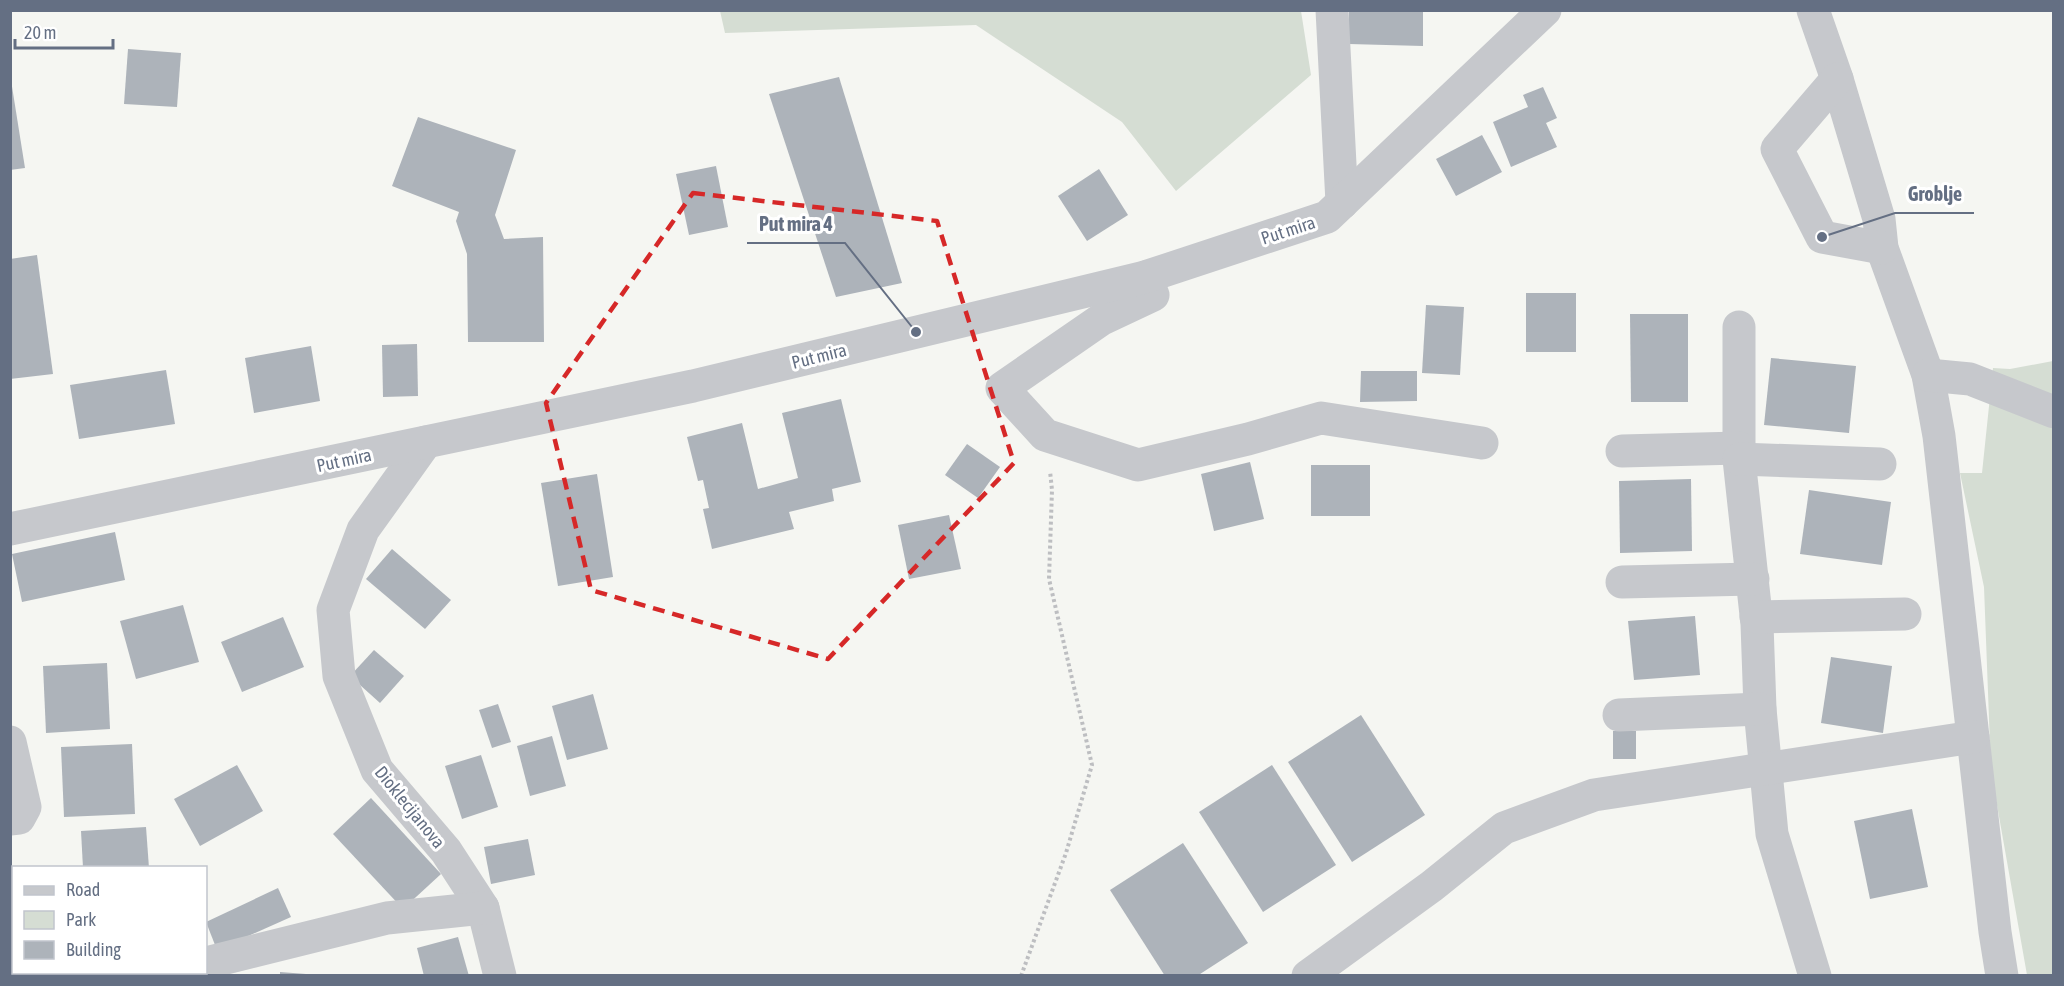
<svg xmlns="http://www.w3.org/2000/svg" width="2064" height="986" font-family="'Asap Condensed',sans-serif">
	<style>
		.green { fill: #d5ddd3 }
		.building { fill: #adb3ba }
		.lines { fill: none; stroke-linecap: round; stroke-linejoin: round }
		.path { stroke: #bdbec1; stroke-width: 4; stroke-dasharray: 3 3; stroke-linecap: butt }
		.minor { stroke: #c6c8cc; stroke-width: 33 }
		.marked { fill: none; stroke: #d62828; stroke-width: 4.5; stroke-dasharray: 12 8; stroke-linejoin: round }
		.labels { text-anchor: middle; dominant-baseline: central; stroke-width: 6; stroke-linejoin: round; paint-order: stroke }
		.street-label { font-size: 18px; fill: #646f83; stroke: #fff }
		.leader { fill: none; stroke: #646f83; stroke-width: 2 }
		.callout-dot { fill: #646f83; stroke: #fff; stroke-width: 2 }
		.callout-label { font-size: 20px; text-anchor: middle; font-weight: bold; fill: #646f83; stroke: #fff; stroke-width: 6; stroke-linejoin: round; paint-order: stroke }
	</style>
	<rect width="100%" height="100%" fill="#f5f6f2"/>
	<g class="green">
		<path d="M720 11H1301L1311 75 1176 191 1122 122 976 25 725 33Z"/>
		<path d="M2053 361V975H2027L1991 771 1984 587 1960 473H1982L1993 368 2010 369Z"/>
	</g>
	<g class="building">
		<path d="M1349 10H1423V46L1349 44Z"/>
		<path d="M128 49 181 53 177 107 124 104Z"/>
		<path d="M10 74 25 168 10 170Z"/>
		<path d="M839 77 902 283 836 297 769 94Z"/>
		<path d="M1543 87 1557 118 1546 123 1557 147 1511 167 1493 122 1528 107 1523 95Z"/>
		<path d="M418 117 516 150 495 215 504 239 543 237 544 342H468L467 254 456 221 459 212 392 186Z"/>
		<path d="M1482 135 1502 172 1456 196 1436 159Z"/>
		<path d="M716 166 728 227 689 235 676 174Z"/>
		<path d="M1099 169 1128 215 1087 241 1058 196Z"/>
		<path d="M37 255 53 374 10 379V259Z"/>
		<rect x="1526" y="293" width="50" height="59"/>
		<path d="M1426 305 1464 307 1460 375 1422 373Z"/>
		<path d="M1630 314H1688V402H1631Z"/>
		<path d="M417 344 418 396 383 397 382 345Z"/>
		<path d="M311 346 320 401 254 413 245 358Z"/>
		<path d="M1771 358 1856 366 1849 433 1764 425Z"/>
		<path d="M166 370 175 424 79 439 70 385Z"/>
		<path d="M1361 371H1417V401L1360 402Z"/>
		<path d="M841 399 861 482 832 489 834 501 789 512 794 529 712 549 703 509 709 508 703 480 698 481 687 437 742 423 758 489 798 478 782 413Z"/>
		<path d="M967 444 1000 467 978 498 945 475Z"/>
		<path d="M1250 462 1264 519 1214 531 1201 474Z"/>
		<rect x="1311" y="465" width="59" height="51"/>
		<path d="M597 474 613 577 558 586 541 483Z"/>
		<path d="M1691 479 1692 551 1620 553 1619 481Z"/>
		<path d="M1809 490 1891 502 1882 565 1800 554Z"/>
		<path d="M949 515 961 569 909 579 898 525Z"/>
		<path d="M115 532 125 580 22 602 12 554Z"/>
		<path d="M392 549 451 600 425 629 366 579Z"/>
		<path d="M183 605 199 662 136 679 120 621Z"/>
		<path d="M1695 616 1700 675 1634 680 1628 621Z"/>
		<path d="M283 617 304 667 242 692 221 642Z"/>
		<path d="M374 650 404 676 380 703 350 676Z"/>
		<path d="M1831 657 1892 666 1883 733 1821 723Z"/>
		<path d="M107 663 110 729 46 733 43 666Z"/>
		<path d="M593 694 608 749 567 760 552 706Z"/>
		<path d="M498 704 511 742 492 748 479 710Z"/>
		<path d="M1361 715 1425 815 1352 862 1288 762Z"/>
		<rect x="1613" y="731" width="23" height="28"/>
		<path d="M552 736 566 786 530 796 517 746Z"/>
		<path d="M132 744 135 814 64 817 61 747Z"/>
		<path d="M481 755 498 807 462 819 445 766Z"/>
		<path d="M237 765 263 811 200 846 174 799Z"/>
		<path d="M1272 765 1336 865 1263 912 1199 812Z"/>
		<path d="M371 798 441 874 403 909 333 834Z"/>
		<path d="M1912 809 1928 887 1870 899 1854 821Z"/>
		<path d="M146 827 149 868H83L81 831Z"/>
		<path d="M528 839 535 875 491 884 484 847Z"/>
		<path d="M1183 843 1248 943 1197 976H1165L1110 890Z"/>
		<rect x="10" y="878" width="4" height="62"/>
		<path d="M278 888 291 917 217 950 206 922Z"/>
		<path d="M458 937 469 976H424L417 948Z"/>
		<path d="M280 972 306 974V976H280Z"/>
	</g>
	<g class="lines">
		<path class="path" d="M1021 976 1066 853 1092 765 1049 579 1052 490 1050 471"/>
		<g class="minor">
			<path d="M1332 10 1342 203"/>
			<path d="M1813 10 1837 79 1879 219 1882 248 1928 375 1939 436 1995 932 2002 976"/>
			<path d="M1837 79 1777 149 1822 237 1882 248"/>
			<path d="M1145 277 1153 295 1102 319 1002 388 1045 435 1138 465 1248 439 1321 418 1482 443"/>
			<path d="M1739 327V459L1757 624 1760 709 1772 834 1815 976"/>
			<path d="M1928 375 1970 379 2054 412"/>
			<path d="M426 442 363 530 333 610 339 676 377 770 446 851 483 908 500 976"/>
			<path d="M1622 451 1739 448"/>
			<path d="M1739 459 1880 464"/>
			<path d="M10 529 693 386 1145 277 1327 217 1545 10"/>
			<path d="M1622 582 1753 579"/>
			<path d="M1756 617 1905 614"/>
			<path d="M1619 715 1760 709"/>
			<path d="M10 742 25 807 19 818 10 819"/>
			<path d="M206 963 387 918 483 908"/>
			<path d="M155 976 167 972"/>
			<path d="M1308 976 1432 886 1504 828 1594 795 1973 737"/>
		</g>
	</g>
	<path class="marked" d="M693 193 937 221 1014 463 828 659 591 590 546 403Z"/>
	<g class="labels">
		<g class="street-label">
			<text transform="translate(1288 230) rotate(-18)">Put mira</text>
			<text transform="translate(819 356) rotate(-14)">Put mira</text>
			<text transform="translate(344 460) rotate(-12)">Put mira</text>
			<text transform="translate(410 807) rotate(51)">Dioklecijanova</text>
		</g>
	</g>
	<path class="leader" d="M1822 237L1895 213H1974M916 332L845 243H747"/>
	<g class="callout-dot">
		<circle cx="1822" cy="237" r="6"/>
		<circle cx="916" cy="332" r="6"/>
	</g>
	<g class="callout-label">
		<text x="1935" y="201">Groblje</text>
		<text x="796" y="231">Put mira 4</text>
	</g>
	<rect width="2064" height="986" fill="none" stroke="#646f83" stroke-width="24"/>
	<rect x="12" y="866" width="195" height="108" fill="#ffffff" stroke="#c1c5cd" stroke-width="1.5"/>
	<rect x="24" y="886" width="30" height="9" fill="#c6c8cc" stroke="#c1c5cd" stroke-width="1.5"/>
	<text x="66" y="896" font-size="18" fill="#646f83">Road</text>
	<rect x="24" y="911" width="30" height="18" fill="#d5ddd3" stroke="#c1c5cd" stroke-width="1.5"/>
	<text x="66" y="926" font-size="18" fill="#646f83">Park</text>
	<rect x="24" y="941" width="30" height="18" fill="#adb3ba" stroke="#c1c5cd" stroke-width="1.5"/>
	<text x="66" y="956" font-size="18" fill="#646f83">Building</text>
	<path d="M15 39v9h98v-9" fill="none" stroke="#646f83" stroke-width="3"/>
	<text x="24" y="39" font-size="18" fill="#646f83" stroke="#ffffff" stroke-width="4.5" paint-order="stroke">20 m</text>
</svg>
